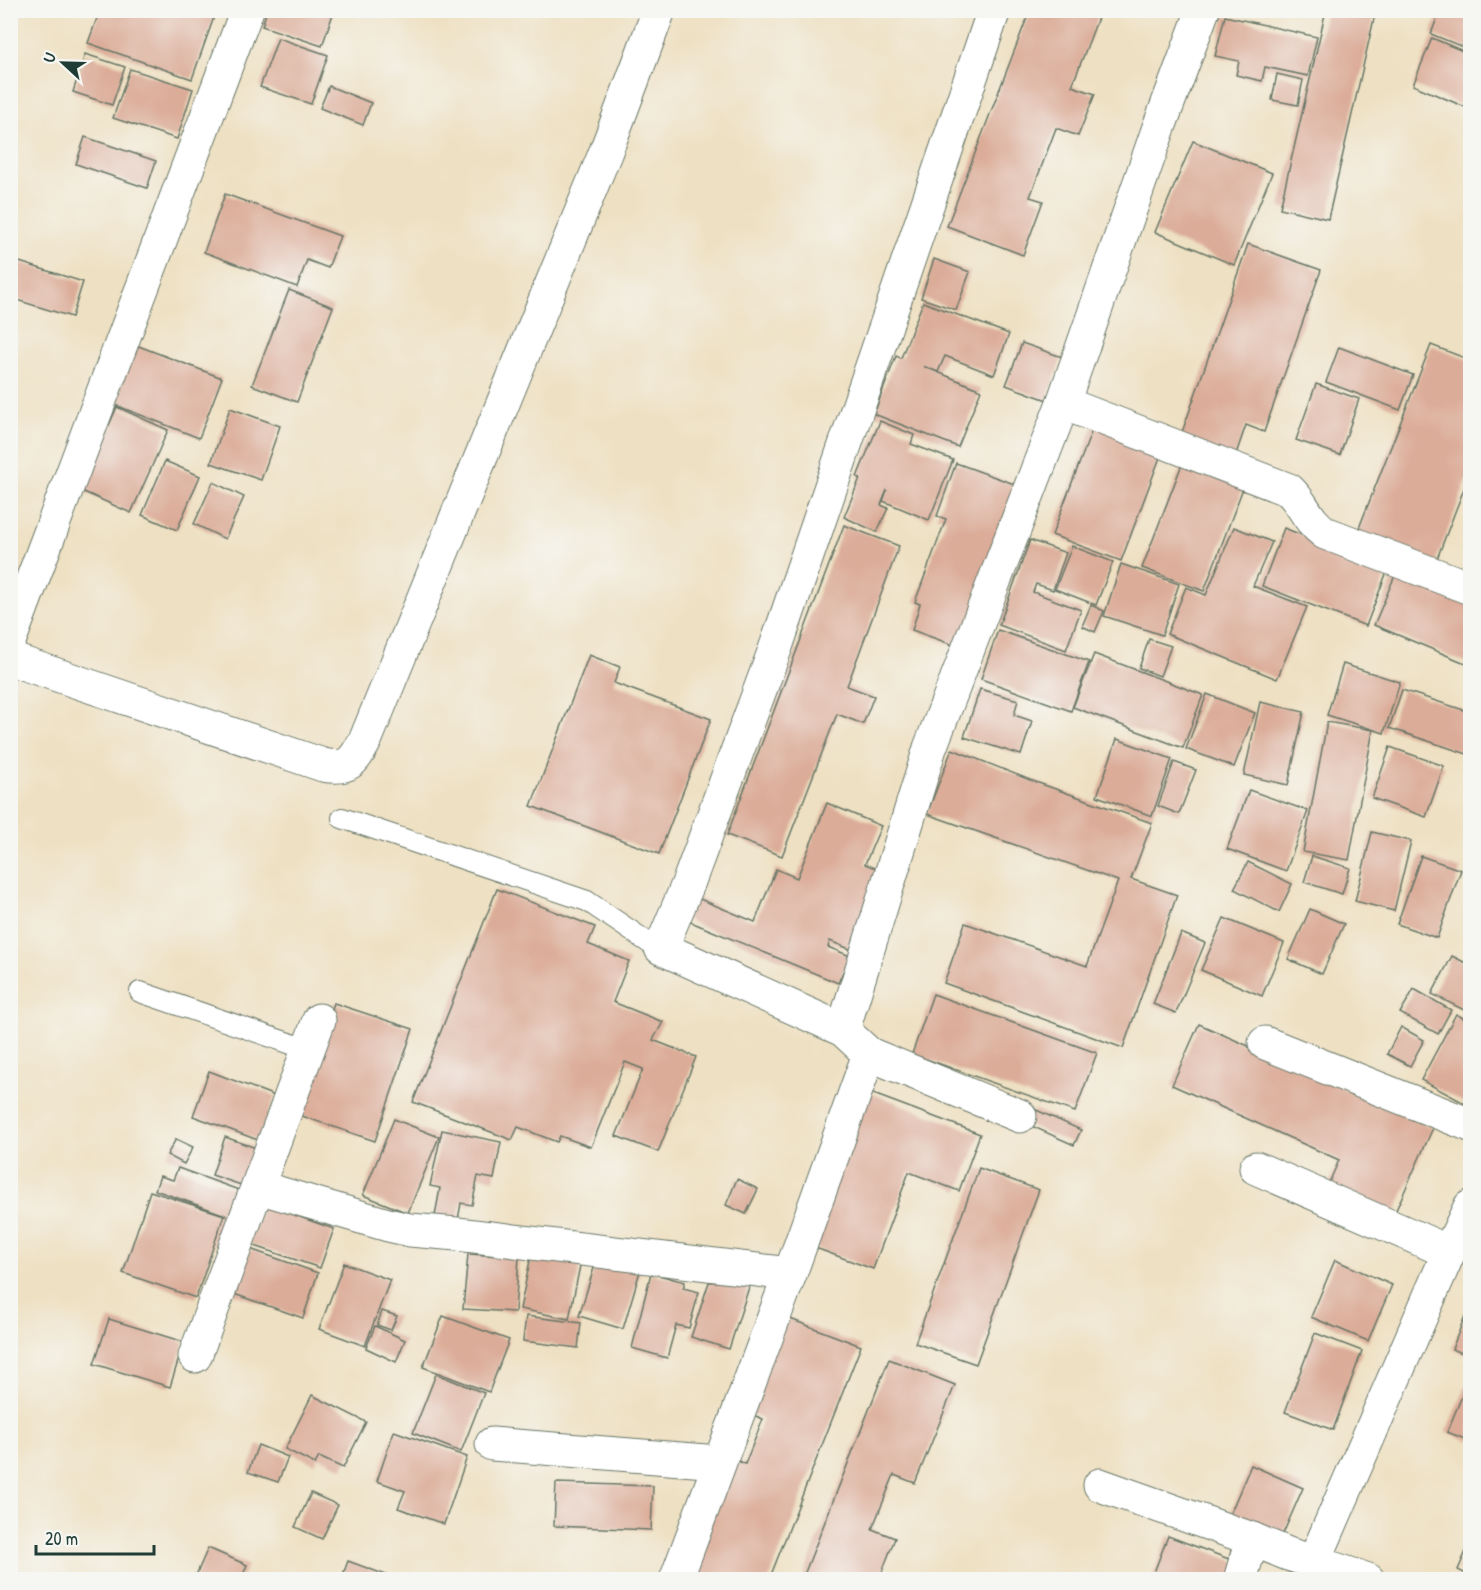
<svg xmlns="http://www.w3.org/2000/svg" width="1481" height="1590" font-family="'Patrick Hand',sans-serif">
	<style>
		.building { fill: #dbac98 }
		.lines { fill: none; stroke-linecap: round; stroke-linejoin: round }
		.service-casing { stroke: #677666; stroke-width: 22 }
		.minor-casing { stroke: #677666; stroke-width: 35 }
		.service { stroke: #fff; stroke-width: 20 }
		.minor { stroke: #fff; stroke-width: 33 }
	</style>
	<rect width="100%" height="100%" fill="#f6f6f2"/>
	<filter id="ink" filterUnits="userSpaceOnUse"><feTurbulence type="fractalNoise" baseFrequency=".0167" numOctaves="2"/><feDisplacementMap in="SourceGraphic" scale="12" xChannelSelector="R" yChannelSelector="G"/><feConvolveMatrix kernelMatrix="1 2 1 2 8 2 1 2 1" color-interpolation-filters="sRGB"/></filter>
	<filter id="wash" filterUnits="userSpaceOnUse"><feTurbulence type="fractalNoise" baseFrequency=".008" numOctaves="4" result="noise"/><feDisplacementMap in="SourceGraphic" scale="24" xChannelSelector="R" yChannelSelector="G"/><feGaussianBlur stdDeviation="1.35" result="paint"/><feColorMatrix in="noise" values="0 0 0 0 0 0 0 0 0 0 0 0 0 0 0 0 0 1.4 0 .05"/><feComposite in="paint" operator="in"/></filter>
	<g filter="url(#wash)">
		<rect width="100%" height="100%" fill="#eee0c2"/>
		<g id="blocks">
			<g class="building">
				<path d="M100 10H195L214 17 192 79 88 43Z"/>
				<path d="M267 10H323L333 14 322 46 262 26Z"/>
				<path d="M1030 10H1101L1072 86 1095 94 1078 136 1056 128 1030 197 1043 201 1023 255 947 226Z"/>
				<path d="M1326 10H1376L1328 219 1280 208Z"/>
				<path d="M1440 10H1455L1470 17V50L1431 34Z"/>
				<path d="M1225 16 1317 37 1308 76 1265 67 1262 81 1236 75 1239 61 1215 56Z"/>
				<path d="M278 38 328 55 311 104 260 87Z"/>
				<path d="M1432 38 1470 54V109L1413 85Z"/>
				<path d="M85 54 125 67 112 105 73 92Z"/>
				<path d="M130 69 193 89 177 139 113 118Z"/>
				<path d="M1277 74 1303 80 1298 105 1272 100Z"/>
				<path d="M329 86 371 103 363 125 320 108Z"/>
				<path d="M85 137 156 161 147 188 76 164Z"/>
				<path d="M1193 141 1272 173 1234 265 1155 232Z"/>
				<path d="M225 194 340 236 328 268 307 260 297 287 204 252Z"/>
				<path d="M1248 244 1321 270 1264 432 1246 425 1235 457 1180 438Z"/>
				<path d="M10 259 83 282 72 317 10 298Z"/>
				<path d="M934 259 970 272 956 310 921 298Z"/>
				<path d="M289 290 333 307 297 402 252 385Z"/>
				<path d="M923 302 1009 334 994 375 945 356 938 372 923 366 981 390 958 447 874 414 896 356 901 358Z"/>
				<path d="M1022 343 1062 357 1047 400 1006 385Z"/>
				<path d="M136 345 222 378 199 438 113 404Z"/>
				<path d="M1431 345 1470 360V473L1433 569 1355 538Z"/>
				<path d="M1339 347 1413 375 1400 410 1326 382Z"/>
				<path d="M1316 384 1359 399 1340 455 1296 440Z"/>
				<path d="M117 407 168 430 131 513 75 488 104 423 109 425Z"/>
				<path d="M230 408 280 426 261 480 211 463Z"/>
				<path d="M880 421 914 435 911 444 953 460 929 520 883 501 887 490 881 505 888 508 877 532 844 517 860 478 857 477Z"/>
				<path d="M1094 425 1162 452 1121 561 1052 535Z"/>
				<path d="M1184 459 1245 483 1204 591 1142 568Z"/>
				<path d="M165 461 200 476 177 530 142 515Z"/>
				<path d="M956 463 1017 485 964 649 912 630 920 604 915 602 946 519 937 516Z"/>
				<path d="M213 482 244 497 225 539 194 524Z"/>
				<path d="M844 525 899 546 847 686 874 696 863 724 837 714 782 856 727 835Z"/>
				<path d="M1234 527 1272 542 1253 586 1307 607 1277 679 1167 634 1186 587 1206 595Z"/>
				<path d="M1284 528 1388 569 1366 626 1262 586Z"/>
				<path d="M1030 540 1066 553 1053 590 1036 584 1033 592 1081 610 1066 650 999 625Z"/>
				<path d="M1072 546 1113 562 1096 605 1055 589Z"/>
				<path d="M1121 564 1179 584 1162 635 1104 616Z"/>
				<path d="M1396 573 1470 603V665L1374 625Z"/>
				<path d="M1091 605 1104 611 1095 632 1082 626Z"/>
				<path d="M998 630 1089 662 1071 711 981 679Z"/>
				<path d="M1149 639 1171 646 1160 676 1139 668Z"/>
				<path d="M1094 654 1203 695 1183 748 1073 707Z"/>
				<path d="M589 655 620 667 614 683 711 719 659 854 531 806Z"/>
				<path d="M1343 664 1400 682 1384 733 1327 715Z"/>
				<path d="M980 689 1018 700 1014 715 1032 721 1021 755 964 737Z"/>
				<path d="M1402 690 1470 712V755L1389 728Z"/>
				<path d="M1207 694 1255 713 1234 767 1186 749Z"/>
				<path d="M1260 702 1304 712 1288 785 1244 775Z"/>
				<path d="M1327 722 1373 730 1349 860 1303 852Z"/>
				<path d="M1117 739 1172 759 1152 816 1097 796Z"/>
				<path d="M1390 747 1444 766 1426 817 1372 798Z"/>
				<path d="M952 749 1030 780 1152 823 1131 879 1177 895 1123 1048 944 983 965 923 1087 966 1118 881 927 814Z"/>
				<path d="M1174 762 1196 770 1179 814 1158 806Z"/>
				<path d="M1249 790 1308 811 1286 871 1227 849Z"/>
				<path d="M827 803 881 826 865 864 878 869 857 952 830 941 828 947 850 956 838 983 686 920 695 897 755 922 776 869 797 878Z"/>
				<path d="M1372 832 1411 841 1394 911 1355 901Z"/>
				<path d="M1312 856 1350 868 1342 894 1304 882Z"/>
				<path d="M1421 856 1461 870 1437 938 1397 924Z"/>
				<path d="M1248 862 1292 884 1279 912 1234 889Z"/>
				<path d="M497 889 595 927 588 944 629 961 613 1002 663 1022 653 1040 696 1057 658 1152 616 1136 643 1069 625 1062 591 1147 560 1136 557 1142 518 1127 512 1140 413 1102Z"/>
				<path d="M1310 909 1344 924 1322 974 1288 959Z"/>
				<path d="M1224 918 1284 943 1262 996 1201 970Z"/>
				<path d="M1181 933 1205 943 1176 1013 1153 1004Z"/>
				<path d="M1452 956 1470 965V1013L1432 994Z"/>
				<path d="M1414 989 1451 1010 1438 1034 1400 1013Z"/>
				<path d="M933 994 1097 1053 1075 1112 912 1054Z"/>
				<path d="M334 1003 413 1029 375 1141 296 1114Z"/>
				<path d="M1456 1014 1470 1022V1106L1421 1080Z"/>
				<path d="M1199 1024 1433 1128 1391 1221 1325 1192 1339 1160 1172 1085Z"/>
				<path d="M1401 1027 1424 1040 1410 1066 1387 1054Z"/>
				<path d="M209 1071 275 1096 258 1140 193 1116Z"/>
				<path d="M868 1092 980 1134 959 1191 909 1172 873 1269 810 1246Z"/>
				<path d="M1034 1109 1081 1130 1074 1145 1027 1124Z"/>
				<path d="M394 1119 439 1137 408 1213 363 1195Z"/>
				<path d="M442 1130 501 1142 494 1179 478 1176 472 1205 461 1203 458 1220 435 1216 440 1188 430 1186Z"/>
				<path d="M225 1137 256 1148 244 1186 212 1175Z"/>
				<path d="M176 1139 193 1147 184 1164 167 1155Z"/>
				<path d="M178 1168 247 1193 237 1219 155 1190 160 1176 173 1180Z"/>
				<path d="M979 1168 1039 1190 976 1364 915 1343Z"/>
				<path d="M737 1179 758 1189 746 1214 726 1205Z"/>
				<path d="M150 1191 224 1215 196 1298 123 1273Z"/>
				<path d="M263 1204 334 1229 320 1268 249 1244Z"/>
				<path d="M250 1249 318 1273 303 1318 234 1294Z"/>
				<path d="M532 1251 581 1261 569 1319 520 1309Z"/>
				<path d="M468 1254 519 1257 515 1312 463 1309Z"/>
				<path d="M598 1255 641 1268 623 1329 579 1316Z"/>
				<path d="M1335 1260 1392 1285 1368 1341 1311 1317Z"/>
				<path d="M344 1263 390 1280 365 1346 319 1329Z"/>
				<path d="M651 1273 685 1282 683 1288 699 1292 689 1328 676 1325 667 1358 632 1348Z"/>
				<path d="M751 1281 729 1349 691 1337 709 1282Z"/>
				<path d="M382 1311 397 1316 391 1330 377 1325Z"/>
				<path d="M443 1316 509 1340 489 1392 423 1367Z"/>
				<path d="M526 1316 581 1323 578 1348 523 1341Z"/>
				<path d="M1465 1316 1470 1318V1356L1452 1349Z"/>
				<path d="M785 1317 861 1346 769 1580H683L731 1458 745 1464 763 1419 748 1413Z"/>
				<path d="M109 1319 184 1342 170 1387 94 1364Z"/>
				<path d="M375 1326 405 1340 396 1362 366 1348Z"/>
				<path d="M1315 1333 1362 1351 1333 1430 1285 1412Z"/>
				<path d="M889 1359 955 1385 915 1483 894 1475 872 1529 895 1538 879 1580H802Z"/>
				<path d="M436 1374 484 1393 461 1452 413 1433Z"/>
				<path d="M1470 1377V1441L1447 1432Z"/>
				<path d="M312 1395 366 1422 343 1468 319 1457 315 1464 285 1449Z"/>
				<path d="M394 1431 467 1457 444 1524 398 1508 405 1491 377 1481Z"/>
				<path d="M258 1445 288 1457 278 1482 248 1472Z"/>
				<path d="M1251 1465 1303 1488 1282 1536 1230 1514Z"/>
				<path d="M556 1483 653 1486 651 1530 554 1526Z"/>
				<path d="M311 1493 338 1505 322 1539 295 1527Z"/>
				<path d="M1168 1536 1242 1564 1236 1580H1151Z"/>
				<path d="M1470 1542V1576L1458 1570Z"/>
				<path d="M208 1548 247 1565 241 1580H194Z"/>
				<path d="M348 1561 397 1579V1580H341Z"/>
				<path d="M1293 1565 1333 1580H1288Z"/>
			</g>
		</g>
	</g>
	<g filter="url(#ink)">
		<use href="#blocks" fill-opacity="0" stroke="#677666" stroke-width="1.5"/>
		<g class="lines">
			<defs>
				<g id="service">
					<path d="M342 818 587 901 649 943 661 948"/>
					<path d="M140 992 309 1050"/>
				</g>
				<g id="minor">
					<path d="M1063 403 1289 490C1305 505 1305 518 1325 533L1470 588"/>
					<path d="M10 639 247 10"/>
					<path d="M10 659 323 765C349 770 353 762 365 741L606 151 659 10"/>
					<path d="M843 1030 930 748 1063 403 1158 130 1203 10"/>
					<path d="M1265 1043 1470 1125"/>
					<path d="M869 1054 1020 1116"/>
					<path d="M1256 1168 1449 1252"/>
					<path d="M258 1187 388 1225 410 1230 457 1234 790 1274"/>
					<path d="M195 1356 319 1020"/>
					<path d="M492 1444 719 1462"/>
					<path d="M1100 1485 1252 1539"/>
					<path d="M676 1580 790 1274 869 1054 843 1030 661 948 688 884 777 644 994 10"/>
					<path d="M1240 1580 1252 1539 1288 1554 1314 1562"/>
					<path d="M1368 1580 1314 1562 1449 1252 1470 1207"/>
				</g>
			</defs>
			<use href="#service" class="service-casing"/>
			<use href="#minor" class="minor-casing"/>
			<use href="#service" class="service"/>
			<use href="#minor" class="minor"/>
		</g>
	</g>
	<rect width="1481" height="1590" fill="none" stroke="#f6f6f2" stroke-width="36"/>
	<g transform="translate(63 63) rotate(292)" stroke="#f6f6f2" stroke-width="4.5" paint-order="stroke">
	<path d="M0-4.5L10 22L0 15L-10 22Z" fill="#1f3d34"/>
	<text y="-9" font-size="16" font-weight="bold" text-anchor="middle" fill="#1f3d34">U</text>
	</g>
	<path d="M36 1545v9h118v-9" fill="none" stroke="#1f3d34" stroke-width="3"/>
	<text x="45" y="1545" font-size="18" fill="#1f3d34" stroke="#f6f6f2" stroke-width="4.5" paint-order="stroke">20 m</text>
</svg>
